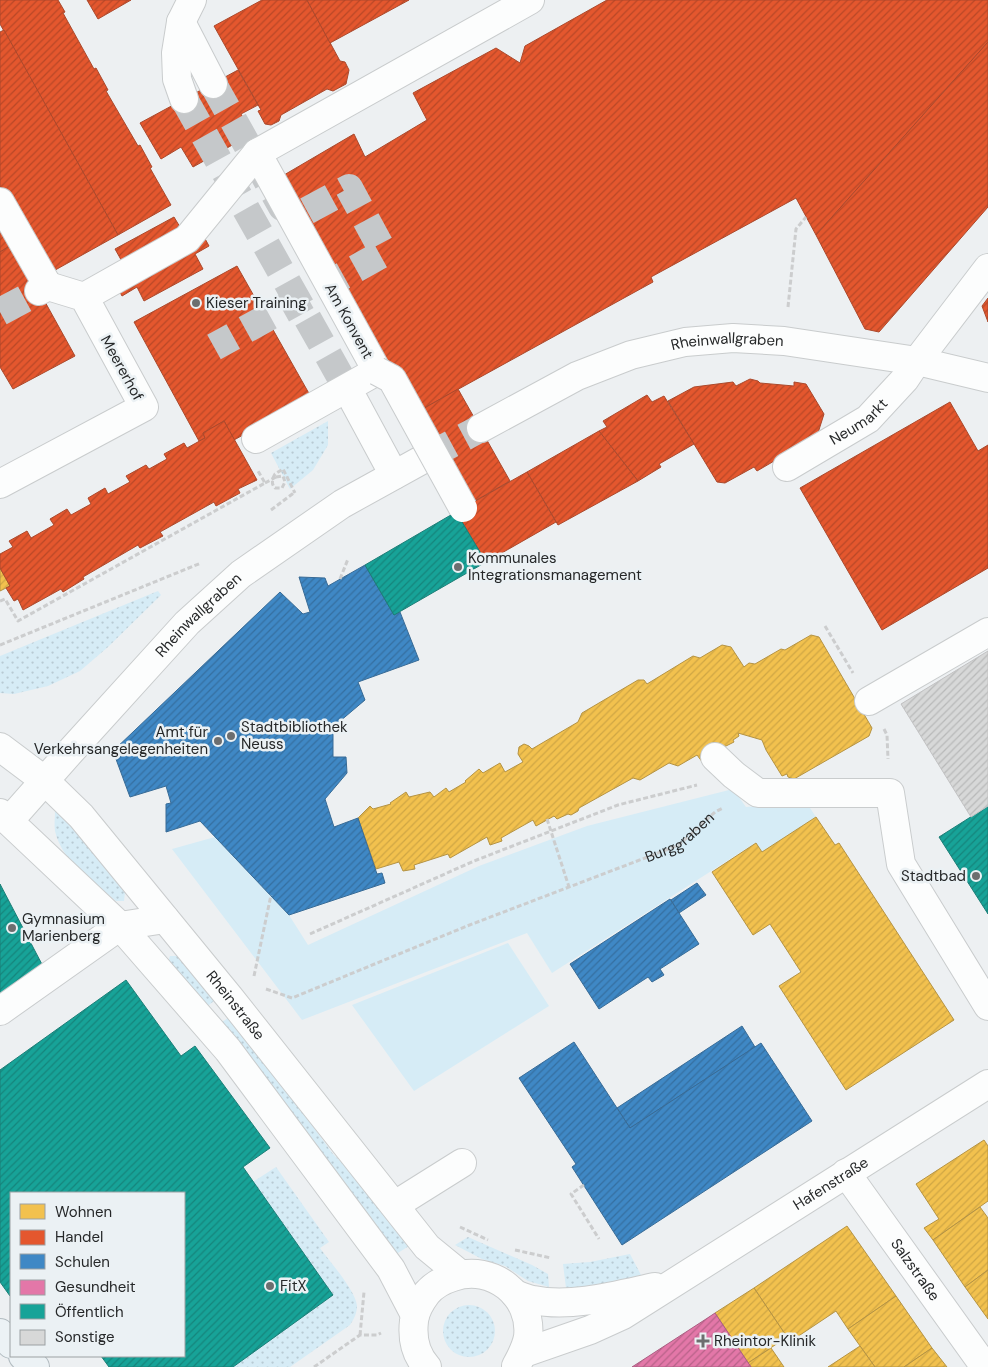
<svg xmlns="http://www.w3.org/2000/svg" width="988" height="1367" font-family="'DM Sans',sans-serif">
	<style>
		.grass { fill: url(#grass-dots) }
		.green { fill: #d6ecf6 }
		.homes { fill: url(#homes-hatch); stroke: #b59343 }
		.shops { fill: url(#shops-hatch); stroke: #ab492c }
		.schools { fill: url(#schools-hatch); stroke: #386b96 }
		.health { fill: url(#health-hatch); stroke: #aa5f82 }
		.public { fill: url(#public-hatch); stroke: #1c7e77 }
		.building { fill: url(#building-hatch); stroke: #c2c2c3 }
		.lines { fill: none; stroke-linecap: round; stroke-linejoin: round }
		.minor-tunnel { stroke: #c5c8ca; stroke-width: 28; stroke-dasharray: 28 14; stroke-linecap: butt }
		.minor-casing { stroke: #c9cccd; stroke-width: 30 }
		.major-casing { stroke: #b2bcc1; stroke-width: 30 }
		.path { stroke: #cccdce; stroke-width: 3; stroke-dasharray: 5 2.5; stroke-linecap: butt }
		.minor { stroke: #fcfdfd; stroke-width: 28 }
		.major { stroke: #ecf2f5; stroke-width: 28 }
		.minor-bridge-casing { stroke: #c9cccd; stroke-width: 30; stroke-linecap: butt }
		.path-bridge { stroke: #cccdce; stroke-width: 3; stroke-dasharray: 5 2.5; stroke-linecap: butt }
		.minor-bridge { stroke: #fcfdfd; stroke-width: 28 }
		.poi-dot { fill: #6c6e6f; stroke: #ebf1f4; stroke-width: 2 }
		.labels { text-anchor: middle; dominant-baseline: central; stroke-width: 5; stroke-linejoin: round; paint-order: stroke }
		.poi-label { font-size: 15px; fill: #262829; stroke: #ebf1f4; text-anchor: start }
		.street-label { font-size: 15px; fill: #262829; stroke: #ebf1f4 }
	</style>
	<defs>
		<pattern id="grass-dots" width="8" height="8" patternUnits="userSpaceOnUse" patternTransform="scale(1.25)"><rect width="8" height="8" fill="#d6ecf6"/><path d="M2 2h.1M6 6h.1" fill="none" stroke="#b8cad3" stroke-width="1.8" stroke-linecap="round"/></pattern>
		<pattern id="homes-hatch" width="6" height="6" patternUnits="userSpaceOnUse" patternTransform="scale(1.25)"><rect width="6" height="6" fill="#f2c14e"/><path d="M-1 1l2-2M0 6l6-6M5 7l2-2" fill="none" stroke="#cfa644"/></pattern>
		<pattern id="shops-hatch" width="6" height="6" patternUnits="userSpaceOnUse" patternTransform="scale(1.25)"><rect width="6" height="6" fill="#e4572e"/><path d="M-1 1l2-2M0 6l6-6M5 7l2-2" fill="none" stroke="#b94827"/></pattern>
		<pattern id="schools-hatch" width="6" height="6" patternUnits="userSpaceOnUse" patternTransform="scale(1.25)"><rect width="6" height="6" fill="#3f88c5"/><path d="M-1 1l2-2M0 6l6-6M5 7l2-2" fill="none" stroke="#356fa0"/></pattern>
		<pattern id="health-hatch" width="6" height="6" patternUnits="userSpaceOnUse" patternTransform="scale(1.25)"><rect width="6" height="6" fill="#e377a8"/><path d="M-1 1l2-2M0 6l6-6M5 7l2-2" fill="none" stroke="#b86289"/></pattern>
		<pattern id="public-hatch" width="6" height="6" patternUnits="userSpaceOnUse" patternTransform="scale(1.25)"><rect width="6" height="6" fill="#17a398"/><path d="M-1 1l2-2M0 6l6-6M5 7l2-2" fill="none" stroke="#15857c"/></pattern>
		<pattern id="building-hatch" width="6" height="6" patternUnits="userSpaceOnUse" patternTransform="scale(1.25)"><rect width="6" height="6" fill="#d7d8d8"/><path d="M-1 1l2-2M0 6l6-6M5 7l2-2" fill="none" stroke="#b8b9b9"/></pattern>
	</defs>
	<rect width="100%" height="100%" fill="#edf0f2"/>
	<g class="grass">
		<path d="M328 421V445L313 470 290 489 271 453Z"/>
		<path d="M158 591 161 595 108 647 80 671 48 686 14 694 0 693V656Z"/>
		<path d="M55 811 59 812 125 892 124 901H116C93 881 62 862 55 831 54 825 55 817 55 811Z"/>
		<path d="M170 956H177L214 1001 205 1008 168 963Z"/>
		<path d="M228 1018 281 1083 333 1154 355 1176 409 1246 393 1256 219 1024Z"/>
		<path d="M276 1167 329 1242 320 1248C330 1262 356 1291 357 1306 357 1313 354 1319 350 1325L290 1367H233L333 1295 253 1182Z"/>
		<path d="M468 1237 532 1265 548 1274 549 1287 528 1281 505 1266 482 1259 455 1245Z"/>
		<path d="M630 1254 641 1275 589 1287 566 1288 563 1264 590 1262Z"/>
		<circle cx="469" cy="1331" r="26"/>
	</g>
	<g class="green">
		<path d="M733 789 746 807 806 802 816 817 762 852 755 843 552 973 527 933 302 1020 172 849 215 837 289 915 308 945 479 866 587 826Z"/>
		<path d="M508 943 549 1006 414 1091 352 1005Z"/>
	</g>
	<g class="homes">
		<path d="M0 568 10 586 0 591Z"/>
		<path d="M811 635 819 637 872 728 869 736 794 779 788 777 787 774 782 776 766 750 762 740 738 733 739 736 733 740 734 742 724 747 725 751 703 763 697 755 678 766 669 763 640 780 633 778 579 808 578 811 571 815 568 814 557 819 554 816 536 826 533 820 501 838 502 841 490 845 487 837 450 858 448 854 414 865 415 869 403 871 399 862 376 869 358 818 370 806 373 809 391 804 390 803 406 792 409 797 430 792 434 797 446 788 449 792 466 782 465 781 479 769 483 773 500 763 505 772 523 762 518 754 519 747 524 744 529 746 532 749 578 722 582 713 638 680H644L647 684 693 656 700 658 722 645 731 647 744 667 749 663 755 664 781 649 785 650Z"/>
		<path d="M816 817 835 845 839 843 954 1020 846 1090 779 986 801 972 770 924 753 935 712 872 756 843 762 852Z"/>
		<path d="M984 1140 988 1146V1201L933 1240 924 1228 939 1219 916 1184Z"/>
		<path d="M980 1207 988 1218V1270L965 1287 933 1240Z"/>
		<path d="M847 1226 896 1296 848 1329 836 1311 794 1339 787 1337 754 1288Z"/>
		<path d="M988 1270V1319L965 1287Z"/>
		<path d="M754 1288 787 1337 748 1363 715 1313Z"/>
		<path d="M896 1296 932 1348 904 1367H875L848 1329Z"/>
		<path d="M860 1346 875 1367H828Z"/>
		<path d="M771 1348 784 1367H751L748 1363Z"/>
		<path d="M932 1348 947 1367H904Z"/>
	</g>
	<g class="shops">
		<path d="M0 0H58L65 12 63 13 94 69 96 68 108 90 106 91 138 146 140 145 152 167 150 168 171 205 118 235 0 24Z"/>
		<path d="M87 0H131L98 19Z"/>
		<path d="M262 0H307L340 61 345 62 349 70 346 84 333 91 327 89 281 115 279 121 271 125 265 124 258 111 261 110 214 26Z"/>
		<path d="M307 0H409L330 43Z"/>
		<path d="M607 0H988V42L816 235 796 198 651 277 653 282 415 413 284 175 354 134 365 157 427 120 413 93 496 48 520 63 525 46Z"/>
		<path d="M4 30 118 235 48 274 0 188V32Z"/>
		<path d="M988 42V207L879 332 865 329 816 235Z"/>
		<path d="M238 70 258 105 241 114 252 134 193 167 181 147 161 159 140 123Z"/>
		<path d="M174 217 183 232 197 224 209 246 195 254 203 269 144 301 137 287 122 296 110 273 124 265 115 249Z"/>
		<path d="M0 221 13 244 0 252Z"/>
		<path d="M13 244 75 356 13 389 0 367V252Z"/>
		<path d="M237 266 311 397 234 440 224 421 203 433 205 438 199 441 134 322Z"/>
		<path d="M988 298V322L982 306Z"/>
		<path d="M750 379 758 381 760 383 794 386V382L806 384 824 414 817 436 757 471 754 467 725 483 717 482 668 401 694 387 733 382 736 386Z"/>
		<path d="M458 389 510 481 473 502 421 410Z"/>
		<path d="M647 395 652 402 664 396 694 444 659 464 661 467 638 481 599 431 607 427 603 421Z"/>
		<path d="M950 402 978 451 988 445V568L882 630 800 488Z"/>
		<path d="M224 421 257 480 238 489 240 493 216 506 214 502 160 532 163 536 140 548 138 545 83 577 84 579 63 592 61 589 23 610 18 599 14 601 6 588 10 586 0 568V554L13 547 9 541 27 531 31 538 54 525 50 519 67 509 71 515 91 504 88 498 105 488 108 494 130 482 126 476 146 465 149 469 167 459 164 454 184 443 187 448 205 438 203 433Z"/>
		<path d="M599 431 638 481 558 525 527 472Z"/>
		<path d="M527 472 556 522 486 562 456 512Z"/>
	</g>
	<g class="schools">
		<path d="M365 565 394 615 400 612 419 660 358 682 365 700 339 722 340 728 333 730V757H346L347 773 325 799 334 827 358 818 377 874 382 873 385 883 289 915 200 821 166 832V804L171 803 166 786 130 797 113 751 280 592 303 614 310 612 299 577 325 578 328 586Z"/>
		<path d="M697 883 706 895 679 913 671 900Z"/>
		<path d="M670 899 699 944 660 969 664 975 652 982 648 977 599 1009 570 964Z"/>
		<path d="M742 1026 755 1047 630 1128 617 1108Z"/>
		<path d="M574 1042 630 1128 761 1043 812 1121 622 1245 572 1167 576 1164 519 1078Z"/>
	</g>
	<path class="health" d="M715 1313 751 1367H632L706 1319Z"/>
	<g class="public">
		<path d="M456 512 486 562 394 615 365 565Z"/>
		<path d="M988 806V914L939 837Z"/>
		<path d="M0 884 46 972 0 997Z"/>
		<path d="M126 980 181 1056 195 1046 270 1148 243 1167 333 1295 233 1367H109L101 1356H184V1193H11V1295L10 1296 0 1282V1070Z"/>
	</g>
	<path class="building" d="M988 651V806L971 817 901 704Z"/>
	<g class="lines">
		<g class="minor-tunnel">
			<path d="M213 84 282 207 301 214 349 188 384 253 214 347"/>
			<path d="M184 99 354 401"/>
			<path d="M0 312 39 291"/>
			<path d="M427 457 481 428"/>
		</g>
		<defs>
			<g id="minor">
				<path d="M181 22 213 84"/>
				<path d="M184 99 177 79 176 53 181 22 192 0"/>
				<path d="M0 202 48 286"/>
				<path d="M84 297 187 239 257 153 530 0"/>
				<path d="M354 401 394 475"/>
				<path id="s2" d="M481 428 577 376 631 355 685 342 733 338 784 341 917 361 988 378"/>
				<path d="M256 439 377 371 257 153"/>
				<path id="s3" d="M787 467 868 419 905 379 917 361 988 268"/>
				<path d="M0 484 144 407 84 297 48 286 39 291"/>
				<path d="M869 701 988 632"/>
				<path id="s4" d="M0 747 44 780 81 816 230 998 427 1247 460 1274"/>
				<path d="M715 757 734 775 758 793H890L901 864 988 1006"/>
				<path d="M0 813 120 926 228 1050 391 1269 415 1315"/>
				<path id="s5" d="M9 821 70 752 187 623 241 574 342 504 427 457"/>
				<path d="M0 1011 120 926 165 919"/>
				<path id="s6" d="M846 1173 985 1367"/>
				<path d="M395 1205 462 1163"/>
				<path d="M515 1294C520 1296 527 1299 533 1300 571 1308 618 1295 655 1287"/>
				<path id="s7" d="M524 1353 590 1330 623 1315 988 1084"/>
				<path d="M427 1367C415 1354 412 1338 414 1321 415 1310 421 1301 427 1293 434 1285 443 1280 453 1277 492 1263 533 1296 528 1337 526 1348 521 1357 516 1366"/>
			</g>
			<g id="major">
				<path d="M0 1333 11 1344"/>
				<path d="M23 1356 35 1367"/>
			</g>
		</defs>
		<use href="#minor" class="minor-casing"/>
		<use href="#major" class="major-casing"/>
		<g class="path">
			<path d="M788 307 796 229 806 217"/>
			<path d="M276 477 283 476 285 482 282 488H275C271 484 272 479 275 474L283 469 295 493"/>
			<path d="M271 510 295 492"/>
			<path d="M340 579 348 559"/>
			<path d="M0 601 5 599 18 621 265 483 258 471"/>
			<path d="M825 626 853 673"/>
			<path d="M0 645 201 563"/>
			<path d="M884 729 887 735 888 759"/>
			<path d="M310 934 474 861 618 805 697 785"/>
			<path d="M254 976 271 895"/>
			<path id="s1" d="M266 989 292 998 467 926 679 845 715 812 723 808"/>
			<path d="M584 1185 571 1194 599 1239"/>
			<path d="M460 1227 488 1240"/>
			<path d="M515 1250 551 1258"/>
			<path d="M360 1335 364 1292"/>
			<path d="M314 1367 360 1335H377L381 1333"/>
		</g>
		<use href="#minor" class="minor"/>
		<use href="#major" class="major"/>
		<defs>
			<path id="minor-bridge" d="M377 371 392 379 463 508"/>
		</defs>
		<use href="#minor-bridge" class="minor-bridge-casing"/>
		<g class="path-bridge">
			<path d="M265 483 276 477"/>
			<path d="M547 819 569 887"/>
		</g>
		<use href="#minor-bridge" class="minor-bridge"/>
	</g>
	<g class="poi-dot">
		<circle cx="196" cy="303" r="5"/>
		<circle cx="458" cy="567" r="5"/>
		<circle cx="231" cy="736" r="5"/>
		<circle cx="218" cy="741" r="5"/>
		<circle cx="976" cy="876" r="5"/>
		<circle cx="12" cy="928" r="5"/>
		<circle cx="270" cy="1286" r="5"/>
		<path d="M700.5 1333.5h5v5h5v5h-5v5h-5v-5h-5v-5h5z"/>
	</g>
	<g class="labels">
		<g class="poi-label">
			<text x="206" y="303">Kieser Training</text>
			<text x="468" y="558">Kommunales<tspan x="468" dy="17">Integrationsmanagement</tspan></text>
			<text x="241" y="727">Stadtbibliothek<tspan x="241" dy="17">Neuss</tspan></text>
			<text x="208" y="732" text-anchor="end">Amt für<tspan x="208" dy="17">Verkehrsangelegenheiten</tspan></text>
			<text x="966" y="876" text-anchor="end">Stadtbad</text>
			<text x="22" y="919">Gymnasium<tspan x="22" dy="17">Marienberg</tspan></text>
			<text x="280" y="1286">FitX</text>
			<text x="714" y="1341">Rheintor-Klinik</text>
		</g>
		<g class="street-label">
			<text transform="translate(349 321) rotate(61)">Am Konvent</text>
			<text stroke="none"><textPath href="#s2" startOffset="265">Rheinwallgraben</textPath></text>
			<text transform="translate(122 368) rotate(61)">Meererhof</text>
			<text stroke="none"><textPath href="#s3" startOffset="85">Neumarkt</textPath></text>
			<text stroke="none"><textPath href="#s5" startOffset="280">Rheinwallgraben</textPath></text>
			<text stroke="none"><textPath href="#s1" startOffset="448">Burggraben</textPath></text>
			<text stroke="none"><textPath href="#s4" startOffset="351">Rheinstraße</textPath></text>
			<text stroke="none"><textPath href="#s7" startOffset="352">Hafenstraße</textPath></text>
			<text stroke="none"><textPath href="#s6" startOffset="119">Salzstraße</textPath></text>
		</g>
	</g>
	<rect x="10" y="1192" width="175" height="165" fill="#ebf1f4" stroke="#9ca1a3"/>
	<rect x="20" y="1204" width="25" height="15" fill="#f2c14e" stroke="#9ca1a3"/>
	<text x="55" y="1217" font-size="15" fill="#262829">Wohnen</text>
	<rect x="20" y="1230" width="25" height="15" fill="#e4572e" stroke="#9ca1a3"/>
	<text x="55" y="1242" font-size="15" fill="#262829">Handel</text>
	<rect x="20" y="1254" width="25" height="15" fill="#3f88c5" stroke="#9ca1a3"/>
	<text x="55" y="1267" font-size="15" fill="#262829">Schulen</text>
	<rect x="20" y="1280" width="25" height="15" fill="#e377a8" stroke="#9ca1a3"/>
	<text x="55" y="1292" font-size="15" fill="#262829">Gesundheit</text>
	<rect x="20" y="1304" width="25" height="15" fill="#17a398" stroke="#9ca1a3"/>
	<text x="55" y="1317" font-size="15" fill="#262829">Öffentlich</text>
	<rect x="20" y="1330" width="25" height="15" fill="#d7d8d8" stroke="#9ca1a3"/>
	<text x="55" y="1342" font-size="15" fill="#262829">Sonstige</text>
</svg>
